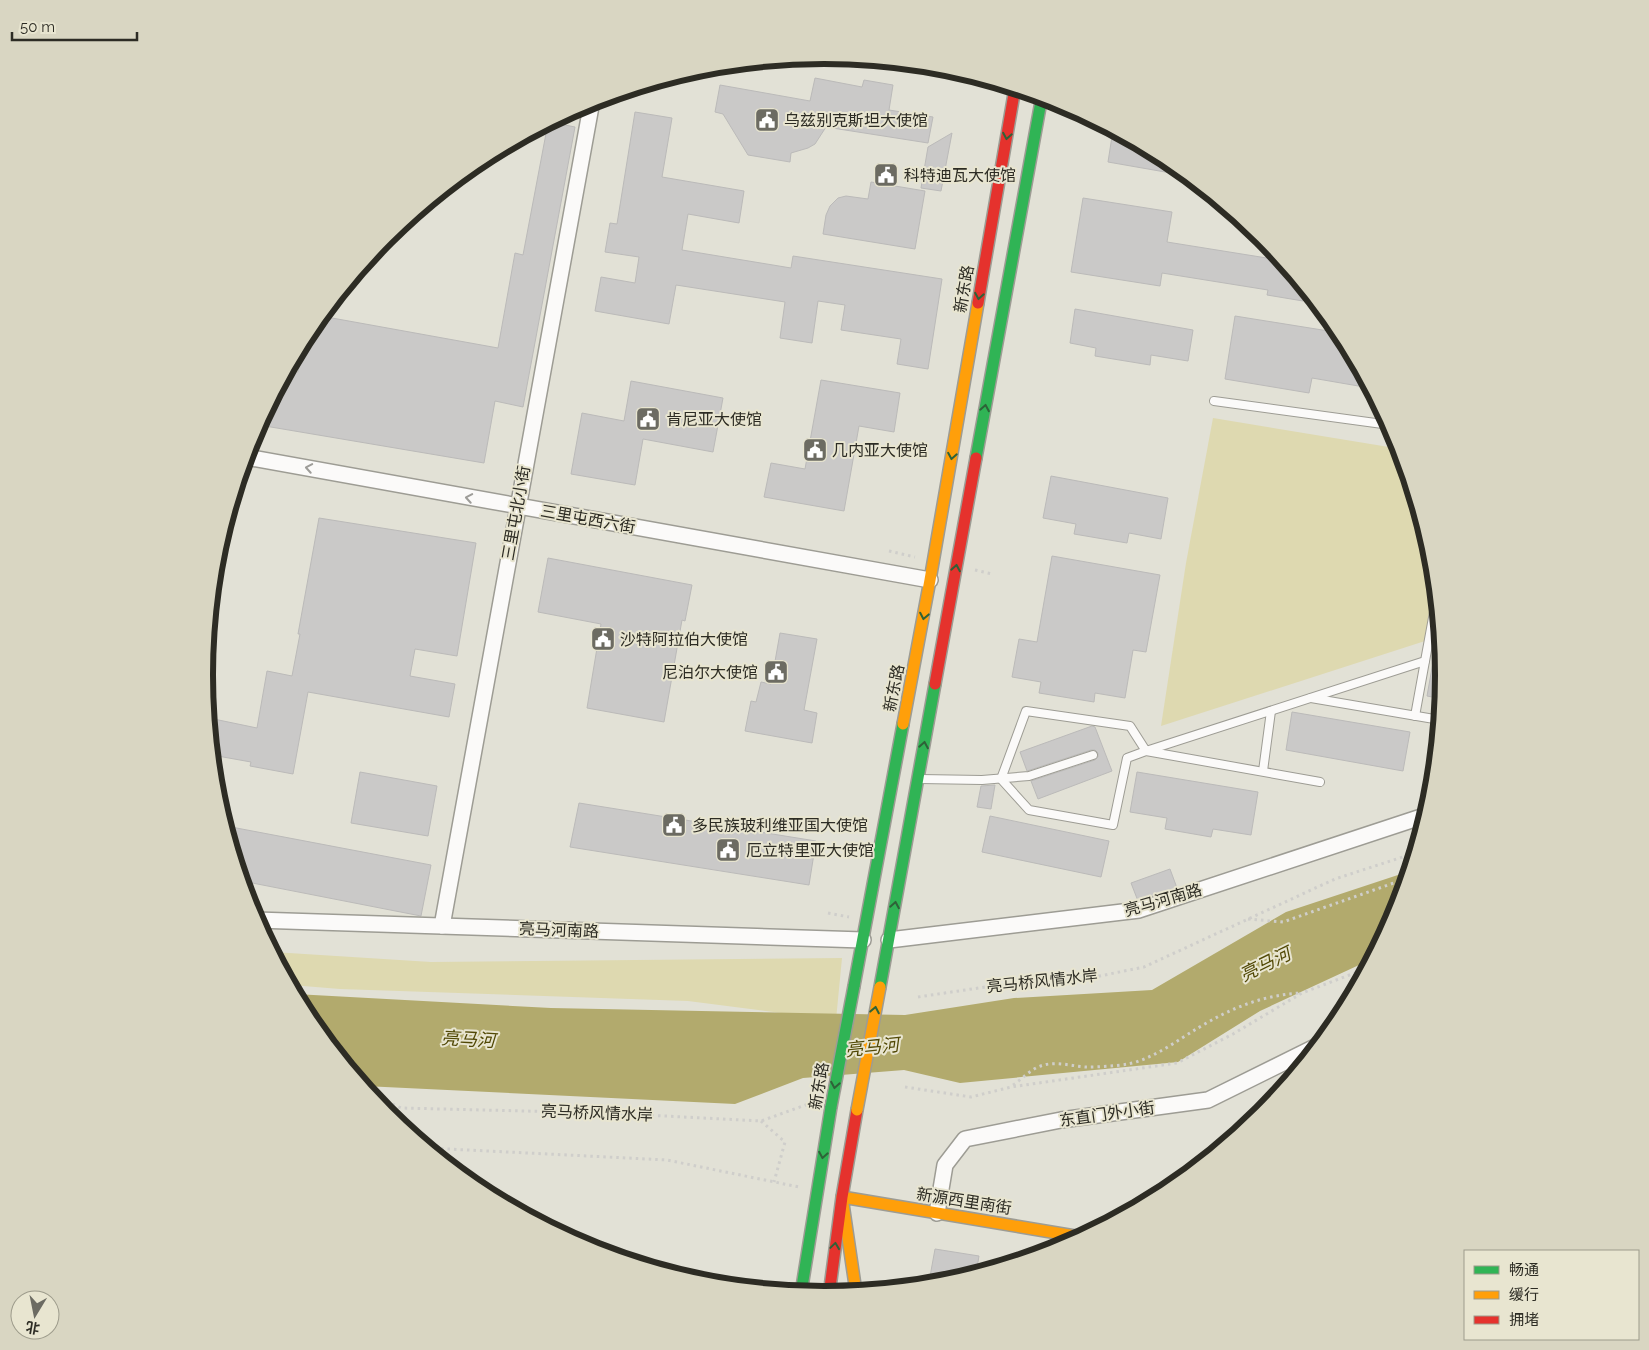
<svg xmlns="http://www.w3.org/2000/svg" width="1649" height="1350" font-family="Raleway,'Noto Sans SC',sans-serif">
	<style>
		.green { fill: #ded9b0 }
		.water { fill: #b2aa6d }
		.building { fill: #cac9c8; stroke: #bbbab9 }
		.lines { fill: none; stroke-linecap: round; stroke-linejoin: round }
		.lane-casing { stroke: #9d9c94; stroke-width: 10 }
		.street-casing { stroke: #9d9c94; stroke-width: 18 }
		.fast-casing { stroke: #9d9c94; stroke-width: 14 }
		.slow-casing { stroke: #9d9c94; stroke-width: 14 }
		.jam-casing { stroke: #9d9c94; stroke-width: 14 }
		.path { stroke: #cfcecb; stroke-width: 3; stroke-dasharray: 2.5 4; stroke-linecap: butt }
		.lane { stroke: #fbfaf9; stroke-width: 8 }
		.street { stroke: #fbfaf9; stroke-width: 15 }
		.fast { stroke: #30b455; stroke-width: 11 }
		.slow { stroke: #ff9f0a; stroke-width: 11 }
		.jam { stroke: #e5322d; stroke-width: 11 }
		.fast-bridge-casing { stroke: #9d9c94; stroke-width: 14; stroke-linecap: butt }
		.slow-bridge-casing { stroke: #9d9c94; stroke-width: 14; stroke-linecap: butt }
		.fast-bridge { stroke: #30b455; stroke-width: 11 }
		.slow-bridge { stroke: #ff9f0a; stroke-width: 11 }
		.oneway { stroke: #2e6238 }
		.oneway2 { stroke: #9e9d99 }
		.labels { text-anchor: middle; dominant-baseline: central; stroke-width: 4; stroke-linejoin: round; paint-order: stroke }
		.poi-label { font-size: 16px; fill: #2d2c24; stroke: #e8e5d0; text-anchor: start }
		.street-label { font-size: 16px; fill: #2d2c24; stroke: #e8e5d0 }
		.water-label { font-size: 18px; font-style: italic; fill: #514805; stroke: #e8e5d0 }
		.rim { fill: none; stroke: #2d2c24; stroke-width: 6 }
	</style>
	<rect width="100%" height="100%" fill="#e2e1d6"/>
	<g class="green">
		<path d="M1213 418 1401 449 1433 554 1435 579 1425 641 1161 726 1186 563Z"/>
		<path d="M273 952 431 962 842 958 836 1020 688 1001 340 989 291 985Z"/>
	</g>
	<path class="water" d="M1410 871 1397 913 1372 959 1260 1011 1178 1062 960 1083 904 1070 803 1078 735 1104 364 1086 309 1019 295 994 551 1008 905 1015 1014 998 1152 990 1286 912Z"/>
	<g class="building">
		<path d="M815 78 862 87 864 80 893 85 889 110 933 117 928 143 826 127 815 144 808 148 791 153 790 162 748 155 723 114 715 112 720 85 810 101Z"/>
		<path d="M635 112 672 118 662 177 744 191 739 223 688 214 682 250 791 268 793 256 942 279 928 369 897 364 901 339 841 330 845 305 818 301 812 343 780 338 785 302 676 285 669 324 595 311 601 277 635 283 639 257 605 252 610 223 617 224Z"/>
		<path d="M550 122 575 127 523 407 495 401 484 463 259 425 288 370 298 372 304 339 309 330 321 316 498 348 515 253 523 255 548 123Z"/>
		<path d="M1113 130 1169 160 1188 176 1108 162Z"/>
		<path d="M952 133 941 191 921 188 928 147Z"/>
		<path d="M871 182 925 191 915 249 823 234 826 215 830 206 838 198 846 196 868 199Z"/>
		<path d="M1083 198 1172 212 1167 242 1273 259 1275 251 1305 288 1303 301 1267 295 1268 290 1162 273 1160 286 1071 272Z"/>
		<path d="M1075 309 1193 330 1188 361 1151 355 1150 365 1095 356 1096 348 1070 343Z"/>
		<path d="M1235 316 1341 333 1370 388 1312 378 1309 393 1225 379Z"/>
		<path d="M821 380 900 393 894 432 859 426 844 511 764 497 771 463 805 469Z"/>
		<path d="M631 381 723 398 713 452 643 439 635 485 571 474 582 413 624 421Z"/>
		<path d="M1051 476 1168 498 1161 539 1129 533 1127 543 1074 534 1076 524 1043 518Z"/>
		<path d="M319 518 476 543 457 656 415 649 410 676 455 684 449 717 308 692 293 774 250 766 251 762 212 755 209 718 257 728 267 671 292 676 300 634H298Z"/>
		<path d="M1052 556 1160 575 1146 652 1133 650 1125 698 1095 693 1094 702 1039 693 1041 682 1012 677 1019 639 1037 642Z"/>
		<path d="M548 558 692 585 685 621 682 620 664 722 587 708 601 624 538 612Z"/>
		<path d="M780 633 817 639 804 710 817 713 812 743 745 731 751 701 756 702 761 682 771 684Z"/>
		<path d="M1437 640 1441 641 1444 675 1442 699 1427 696Z"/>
		<path d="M1292 712 1410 732 1403 771 1286 750Z"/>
		<path d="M1092 726 1095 727 1112 771 1038 799 1031 781 1095 760 1098 757V753L1095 750H1091L1027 771 1020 752Z"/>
		<path d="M360 772 437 786 428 836 351 823Z"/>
		<path d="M1137 772 1258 792 1251 835 1213 829 1211 837 1165 829 1167 818 1130 812Z"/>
		<path d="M995 785 991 809 977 807 981 786Z"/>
		<path d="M579 803 816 841 809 885 570 847Z"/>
		<path d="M990 816 1109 841 1101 877 982 852Z"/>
		<path d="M226 826 431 865 421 916 242 881Z"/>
		<path d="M1170 869 1177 888 1138 901 1131 883Z"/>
		<path d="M935 1249 979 1256 976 1274 945 1283 929 1282Z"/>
	</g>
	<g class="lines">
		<defs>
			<g id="lane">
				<path d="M1214 401 1390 425"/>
				<path d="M1311 698 1440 720"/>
				<path d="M1415 716 1425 661"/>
				<path d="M1263 771 1271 711"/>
				<path d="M920 779 982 780 1029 776 1093 755"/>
				<path d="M1320 782 1146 751 1130 726 1026 711 1001 779 1029 810 1113 825 1127 758 1146 751 1425 661 1437 596"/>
			</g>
			<g id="street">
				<path d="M246 457 930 580"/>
				<path d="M256 920 863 940"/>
				<path d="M442 926 592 101"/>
				<path d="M889 940 1139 910 1427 815"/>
				<path d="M937 1213 945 1165 965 1139 1061 1120 1208 1100 1319 1045"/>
			</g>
			<g id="fast">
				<path d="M976 458 1042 96"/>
				<path d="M854 986 903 724"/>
				<path d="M880 987 935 684"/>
				<path d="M801 1293 831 1107"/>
			</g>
			<g id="slow">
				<path d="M903 724 930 580 978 303"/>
				<path d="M856 1292 842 1197 1081 1237"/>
			</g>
			<g id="jam">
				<path d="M978 303 1015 88"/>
				<path d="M935 684 976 458"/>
				<path d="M829 1295 842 1197 857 1110"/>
			</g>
		</defs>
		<use href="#lane" class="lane-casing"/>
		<use href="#street" class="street-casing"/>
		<use href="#fast" class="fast-casing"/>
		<use href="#slow" class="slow-casing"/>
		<use href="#jam" class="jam-casing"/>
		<g class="path">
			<path d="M889 551 915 557"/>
			<path d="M975 570 992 574"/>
			<path d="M828 913 849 917"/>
			<path d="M1248 919 1283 922 1408 878"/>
			<path d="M918 997 992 986 1075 981 1144 967 1335 879 1415 853"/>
			<path d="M1013 1085C1021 1080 1029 1071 1038 1067 1054 1060 1070 1066 1086 1067 1098 1067 1116 1066 1128 1064 1153 1059 1178 1040 1198 1028 1231 1008 1263 995 1301 993"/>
			<path d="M905 1087 971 1097 1011 1087 1177 1063 1233 1034 1302 993 1368 968"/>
			<path d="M369 1093 401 1108 607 1113 761 1121 814 1102"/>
			<path d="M761 1121 785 1142 774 1182"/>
			<path d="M428 1148 667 1160 799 1187"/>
		</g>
		<use href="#lane" class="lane"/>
		<use href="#street" class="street"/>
		<use href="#fast" class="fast"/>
		<use href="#slow" class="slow"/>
		<use href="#jam" class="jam"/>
		<defs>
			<path id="fast-bridge" d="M831 1107 854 986"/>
			<path id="slow-bridge" d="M857 1110 880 987"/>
		</defs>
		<use href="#fast-bridge" class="fast-bridge-casing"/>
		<use href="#slow-bridge" class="slow-bridge-casing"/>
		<use href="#fast-bridge" class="fast-bridge"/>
		<use href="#slow-bridge" class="slow-bridge"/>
	</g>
	<defs><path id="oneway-chevron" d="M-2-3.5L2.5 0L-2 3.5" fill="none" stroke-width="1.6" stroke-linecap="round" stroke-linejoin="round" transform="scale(1.25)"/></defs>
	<g class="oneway">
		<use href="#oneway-chevron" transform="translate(1007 136) rotate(100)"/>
		<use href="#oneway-chevron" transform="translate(979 296) rotate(100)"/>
		<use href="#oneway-chevron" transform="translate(985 408) rotate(-80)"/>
		<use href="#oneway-chevron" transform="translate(952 456) rotate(100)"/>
		<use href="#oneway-chevron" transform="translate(956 568) rotate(-80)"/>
		<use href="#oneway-chevron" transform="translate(924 616) rotate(101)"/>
		<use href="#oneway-chevron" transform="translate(924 745) rotate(-80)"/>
		<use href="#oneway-chevron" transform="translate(895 905) rotate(-80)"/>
		<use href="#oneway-chevron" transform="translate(875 1010) rotate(-79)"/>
		<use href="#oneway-chevron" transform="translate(835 1085) rotate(100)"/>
		<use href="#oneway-chevron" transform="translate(823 1155) rotate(100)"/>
		<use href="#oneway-chevron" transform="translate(835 1246) rotate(-82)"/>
	</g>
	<g class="oneway2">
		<use href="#oneway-chevron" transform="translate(309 468) rotate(-170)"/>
		<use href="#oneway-chevron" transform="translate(469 498) rotate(-170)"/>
	</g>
	<defs>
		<symbol id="civic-square" viewBox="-11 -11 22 22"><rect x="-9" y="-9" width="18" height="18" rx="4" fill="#6c6b62" stroke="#e8e5d0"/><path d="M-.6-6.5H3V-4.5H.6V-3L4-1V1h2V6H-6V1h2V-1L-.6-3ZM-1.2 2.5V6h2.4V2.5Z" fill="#fff"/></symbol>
	</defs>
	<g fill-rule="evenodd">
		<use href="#civic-square" x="753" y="106" width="28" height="28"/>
		<use href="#civic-square" x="872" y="161" width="28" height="28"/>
		<use href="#civic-square" x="634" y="405" width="28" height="28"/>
		<use href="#civic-square" x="801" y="436" width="28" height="28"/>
		<use href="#civic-square" x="589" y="625" width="28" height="28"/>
		<use href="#civic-square" x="762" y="658" width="28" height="28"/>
		<use href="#civic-square" x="660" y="811" width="28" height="28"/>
		<use href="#civic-square" x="714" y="836" width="28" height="28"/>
	</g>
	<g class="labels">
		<g class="poi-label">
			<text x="784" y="120">乌兹别克斯坦大使馆</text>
			<text x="904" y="175">科特迪瓦大使馆</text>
			<text x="666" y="419">肯尼亚大使馆</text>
			<text x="832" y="450">几内亚大使馆</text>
			<text x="620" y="639">沙特阿拉伯大使馆</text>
			<text x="758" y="672" text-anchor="end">尼泊尔大使馆</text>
			<text x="692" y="825">多民族玻利维亚国大使馆</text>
			<text x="746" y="850">厄立特里亚大使馆</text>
		</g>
		<g class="street-label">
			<text transform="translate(964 289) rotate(-80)">新东路</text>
			<text transform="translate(516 513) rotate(-80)">三里屯北小街</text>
			<text transform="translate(588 519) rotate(10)">三里屯西六街</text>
			<text transform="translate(894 688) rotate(-79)">新东路</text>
			<text transform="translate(1163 900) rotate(-16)">亮马河南路</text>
			<text transform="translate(559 930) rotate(2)">亮马河南路</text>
			<text transform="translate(1042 981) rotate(-6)">亮马桥风情水岸</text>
			<text transform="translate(819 1086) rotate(-80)">新东路</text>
			<text transform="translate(597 1113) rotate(2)">亮马桥风情水岸</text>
			<text transform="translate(1107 1114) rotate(-8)">东直门外小街</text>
			<text transform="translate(964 1201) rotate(9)">新源西里南街</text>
		</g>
		<g class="water-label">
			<text transform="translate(1265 964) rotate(-26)">亮马河</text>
			<text transform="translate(468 1039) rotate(3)">亮马河</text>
			<text transform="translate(872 1047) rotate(-6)">亮马河</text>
		</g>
	</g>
	<path d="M0 0H1649V1350H0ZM213 675a611 611 0 1 1 1222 0a611 611 0 1 1-1222 0Z" fill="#d9d6c2" fill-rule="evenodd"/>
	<path class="rim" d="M213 675a611 611 0 1 1 1222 0a611 611 0 1 1-1222 0Z"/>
	<rect x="1464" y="1250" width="175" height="90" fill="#e8e5d0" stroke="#9d9b8b"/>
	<rect x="1474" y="1266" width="25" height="8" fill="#30b455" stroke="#9d9b8b"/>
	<text x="1509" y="1275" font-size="15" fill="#2d2c24">畅通</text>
	<rect x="1474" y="1291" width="25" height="8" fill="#ff9f0a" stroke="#9d9b8b"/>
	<text x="1509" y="1300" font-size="15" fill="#2d2c24">缓行</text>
	<rect x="1474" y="1316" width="25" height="8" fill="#e5322d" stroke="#9d9b8b"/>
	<text x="1509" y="1325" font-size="15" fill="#2d2c24">拥堵</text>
	<g transform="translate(35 1315) rotate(190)"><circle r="24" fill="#e8e5d0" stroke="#9d9b8b"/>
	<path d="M0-4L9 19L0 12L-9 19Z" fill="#6c6b62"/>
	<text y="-8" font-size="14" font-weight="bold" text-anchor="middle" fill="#2d2c24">北</text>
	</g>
	<path d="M12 32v8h125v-8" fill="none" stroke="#2d2c24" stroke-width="2.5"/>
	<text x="20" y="32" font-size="15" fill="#2d2c24" stroke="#e8e5d0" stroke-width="4" paint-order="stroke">50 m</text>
</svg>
